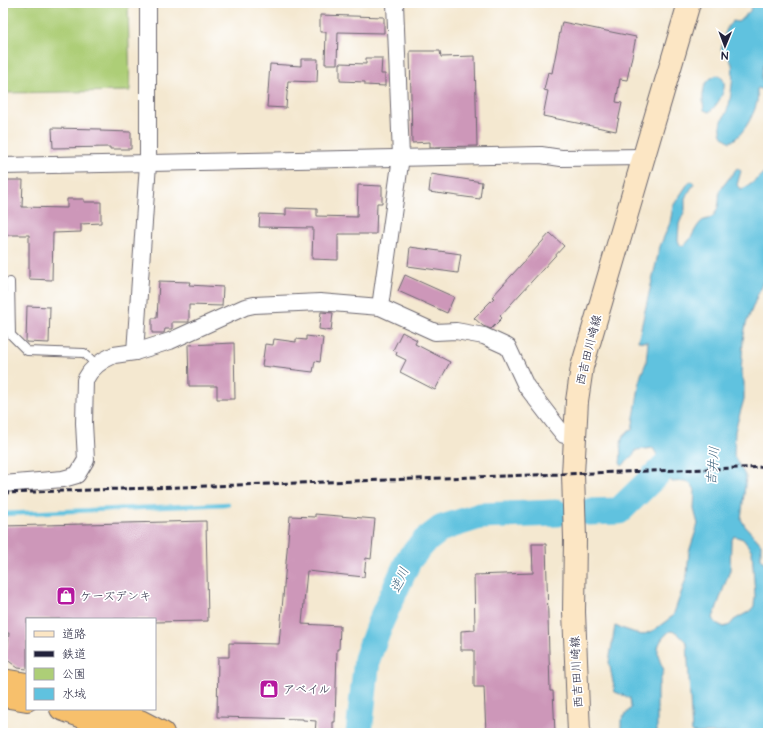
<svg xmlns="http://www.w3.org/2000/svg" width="771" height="736" font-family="'Architects Daughter','Klee One',sans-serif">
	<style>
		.green { fill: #adce77; stroke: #687859 }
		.water { fill: #60c2df; stroke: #41728d; fill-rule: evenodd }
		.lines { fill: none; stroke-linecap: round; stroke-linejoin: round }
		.stream { stroke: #60c2df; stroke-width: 4.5 }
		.river { stroke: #60c2df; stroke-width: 27 }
		.building { fill: #cd97b9 }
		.service-casing { stroke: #6c676f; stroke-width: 10 }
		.minor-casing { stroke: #6c676f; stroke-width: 18 }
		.secondary-casing { stroke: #6c676f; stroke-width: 24 }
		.trunk-casing { stroke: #6c676f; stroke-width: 24 }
		.service { stroke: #fff; stroke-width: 8 }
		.minor { stroke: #fff; stroke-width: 16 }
		.secondary { stroke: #fce6c4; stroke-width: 22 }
		.trunk { stroke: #f7c06c; stroke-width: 22 }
		.rail { stroke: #22223b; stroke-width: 3; stroke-dasharray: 6 3; stroke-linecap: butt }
		.labels { text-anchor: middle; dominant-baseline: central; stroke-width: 3.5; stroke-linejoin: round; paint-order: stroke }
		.street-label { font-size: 12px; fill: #22223b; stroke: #fff }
		.poi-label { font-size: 12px; fill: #22223b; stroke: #fff; text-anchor: start }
		.water-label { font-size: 13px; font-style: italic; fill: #3b627d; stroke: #fff }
	</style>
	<rect width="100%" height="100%" fill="#fff"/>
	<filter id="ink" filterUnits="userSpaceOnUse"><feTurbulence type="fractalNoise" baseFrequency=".025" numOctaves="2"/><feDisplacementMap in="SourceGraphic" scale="8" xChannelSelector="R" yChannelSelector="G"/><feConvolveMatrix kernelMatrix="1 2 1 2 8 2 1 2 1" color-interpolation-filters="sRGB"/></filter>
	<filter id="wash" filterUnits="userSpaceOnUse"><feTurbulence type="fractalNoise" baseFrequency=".012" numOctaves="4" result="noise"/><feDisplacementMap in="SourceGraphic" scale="16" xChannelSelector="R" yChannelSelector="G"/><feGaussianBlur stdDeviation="0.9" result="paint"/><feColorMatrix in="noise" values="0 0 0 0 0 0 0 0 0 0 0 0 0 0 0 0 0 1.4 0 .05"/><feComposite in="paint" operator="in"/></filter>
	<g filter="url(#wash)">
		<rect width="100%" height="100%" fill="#f4e8d0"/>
		<path class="green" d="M3 3H128L130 91 3 93Z"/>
		<g class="water">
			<path d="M754 3H768V53C765 60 762 70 762 77 762 82 765 86 764 91L759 88 757 89C757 93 758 98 757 102 754 115 742 137 730 142L723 137C717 123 725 118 729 105 731 94 734 75 732 64 730 58 724 55 721 49L725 38 724 36 728 26 733 21 738 22 750 11Z"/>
			<path d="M717 75C733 80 719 105 709 112L704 110C702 95 701 81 717 75Z"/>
			<path d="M737 168 741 171 737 185 740 189C750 188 760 175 768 169V277L764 279 746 324 743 340 741 373 744 382V399L735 431 734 456 746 477 741 519 745 526 761 544V558L766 566 768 577V733H692L687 643 676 632 670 631C654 644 656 654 664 670L657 690V733H621V720L631 708 630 698 615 692 609 662 615 626 642 635 654 630 673 616 687 576 689 552 698 524 694 509 695 490 692 485 685 481 672 482 653 448 636 450 633 456 622 466 620 463C622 451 617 434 632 430L641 375 646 363 648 342 638 341 660 246 670 223 673 206 689 182 692 181 694 184 685 198V210L679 224 678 240 680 245 683 246C692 240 693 231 700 223 702 220 705 220 708 219 719 215 720 200 719 191ZM734 536 743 539 752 551 755 596 754 606 750 611 734 620 730 625 724 627 716 623 713 618 730 570 731 542Z"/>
		</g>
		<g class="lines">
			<path class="stream" d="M3 514 228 504"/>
			<g class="river">
				<path d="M589 512 619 511 672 459 696 448"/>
				<path d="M359 733 367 659 380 623 409 559 425 541 442 528 480 516 557 513"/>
			</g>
		</g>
		<g id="blocks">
			<g class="building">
				<path d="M320 15 384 17V33L338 32 337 64H325L326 32H320Z"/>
				<path d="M562 22 636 37 627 80 620 79 616 102 622 103 616 131 543 116 548 91 544 90 548 72 552 73Z"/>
				<path d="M410 51H440L441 57 475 56 477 146 430 147V142L412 143Z"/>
				<path d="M366 58H382L381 74H385V86L365 85V82L340 81V63L366 64Z"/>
				<path d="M301 59H318L317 82 288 81 286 108 267 107 270 64 301 66Z"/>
				<path d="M52 128 100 129V131L131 132V149H110V147L53 148Z"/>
				<path d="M431 174 482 182 480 199 429 192Z"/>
				<path d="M7 180H23L22 207 67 208V199H84V202H101V223L81 224V232L53 233 52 280 29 279V235H3V192H7Z"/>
				<path d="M358 185 382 186V203H377L376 234H338V260L312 259 313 228 259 227 260 214 286 215V208L317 209V216L357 217Z"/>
				<path d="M550 233 564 246 500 316 502 318 491 329 483 326 474 318 494 298 492 297Z"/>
				<path d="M410 247 461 254 458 273 408 266Z"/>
				<path d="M405 275 454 297 447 313 398 291Z"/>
				<path d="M159 281 190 282 189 285 223 287 222 306 189 305V322H172V329H165L164 333H152V318H157Z"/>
				<path d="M27 306 50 307 49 343 26 342Z"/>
				<path d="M321 312 333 313 331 331 319 329Z"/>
				<path d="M402 332 417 340 415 344 450 362 435 390 400 372 406 360 396 355 397 352 393 350Z"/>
				<path d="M306 336 323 338 320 362 315 361 313 372 262 366 265 344 273 345 274 339 296 342V339L306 340Z"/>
				<path d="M234 343 235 399H217V386H189L188 345Z"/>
				<path d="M315 514 375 519 371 559 366 558 364 577 307 571 302 624 340 626 339 649H337L335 722H333V733H315L316 721 303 720V719L217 717 218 657H229V643L279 644 290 516 315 517Z"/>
				<path d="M206 521 208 621 155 622V619H27V669L18 668 6 659 9 633H3V526Z"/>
				<path d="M532 544H546L550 691H553L555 733H486L484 687H474V650H461V631L475 630 474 575 533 573Z"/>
			</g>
		</g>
	</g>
	<g filter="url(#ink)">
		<use href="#blocks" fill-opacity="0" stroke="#6c676f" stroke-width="1"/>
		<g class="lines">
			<defs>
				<g id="service">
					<path d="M10 282 11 335 27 351 84 353 97 365"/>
					<path d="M85 733 94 709"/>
				</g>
				<g id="minor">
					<path d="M3 166C182 164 361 158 541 155L561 158 644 157"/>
					<path d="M380 307 401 157 395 3"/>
					<path d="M135 352 148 164V3"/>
					<path d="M3 484 63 479 77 475 86 460 84 423 85 380 90 372 97 365 104 360 114 355 135 352 170 341 245 307 254 305 320 302 380 307 435 332 456 331 484 336 508 347 526 386 556 425 564 435 575 437"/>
				</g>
				<path id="secondary" d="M579 733 574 612 575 538 573 474 577 401 582 367 689 3"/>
				<g id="trunk">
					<path d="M3 680 27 684"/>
					<path d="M3 696 27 700"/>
					<path d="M61 709 126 733"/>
					<path d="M106 709 140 721 163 733"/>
				</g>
			</defs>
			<use href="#service" class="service-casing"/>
			<use href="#minor" class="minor-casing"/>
			<use href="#secondary" class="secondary-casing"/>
			<use href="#trunk" class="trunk-casing"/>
			<use href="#service" class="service"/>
			<use href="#minor" class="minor"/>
			<use href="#secondary" class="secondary"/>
			<use href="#trunk" class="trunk"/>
			<path class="rail" d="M3 493 768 467"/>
		</g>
	</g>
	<defs>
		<symbol id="shop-square" viewBox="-11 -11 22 22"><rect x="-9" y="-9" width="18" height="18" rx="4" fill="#b5179e" stroke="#fff"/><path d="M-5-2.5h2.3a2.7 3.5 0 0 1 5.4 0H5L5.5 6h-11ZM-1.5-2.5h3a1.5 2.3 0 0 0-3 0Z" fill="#fff"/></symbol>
	</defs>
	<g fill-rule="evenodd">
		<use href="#shop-square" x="55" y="585" width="22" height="22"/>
		<use href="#shop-square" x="258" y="678" width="22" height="22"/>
	</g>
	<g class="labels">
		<g class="street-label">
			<text transform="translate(589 350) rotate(-76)">西吉田川崎線</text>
			<text transform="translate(577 672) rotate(-93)">西吉田川崎線</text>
		</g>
		<g class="poi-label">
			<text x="80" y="596">ケーズデンキ</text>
			<text x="283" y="689">アベイル</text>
		</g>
		<g class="water-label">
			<text transform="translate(713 466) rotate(-85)">吉井川</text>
			<text transform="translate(400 580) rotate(-67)">逆川</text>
		</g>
	</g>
	<rect width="771" height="736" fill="none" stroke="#fff" stroke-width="16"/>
	<rect x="26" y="618" width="130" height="92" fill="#ffffff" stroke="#a7a7b1"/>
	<rect x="34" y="631" width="20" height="6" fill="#fce6c4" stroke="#a7a7b1"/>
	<text x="62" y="638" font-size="12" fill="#22223b">道路</text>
	<rect x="34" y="651" width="20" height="6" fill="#22223b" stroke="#a7a7b1"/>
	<text x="62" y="658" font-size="12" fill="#22223b">鉄道</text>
	<rect x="34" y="668" width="20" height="12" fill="#adce77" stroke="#a7a7b1"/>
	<text x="62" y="678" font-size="12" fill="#22223b">公園</text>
	<rect x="34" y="688" width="20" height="12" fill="#60c2df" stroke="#a7a7b1"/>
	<text x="62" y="698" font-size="12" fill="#22223b">水域</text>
	<g transform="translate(725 46) rotate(181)" stroke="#ffffff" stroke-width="3" paint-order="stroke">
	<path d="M0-3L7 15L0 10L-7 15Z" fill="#22223b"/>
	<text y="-6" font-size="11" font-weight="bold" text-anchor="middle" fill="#22223b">N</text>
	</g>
</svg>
